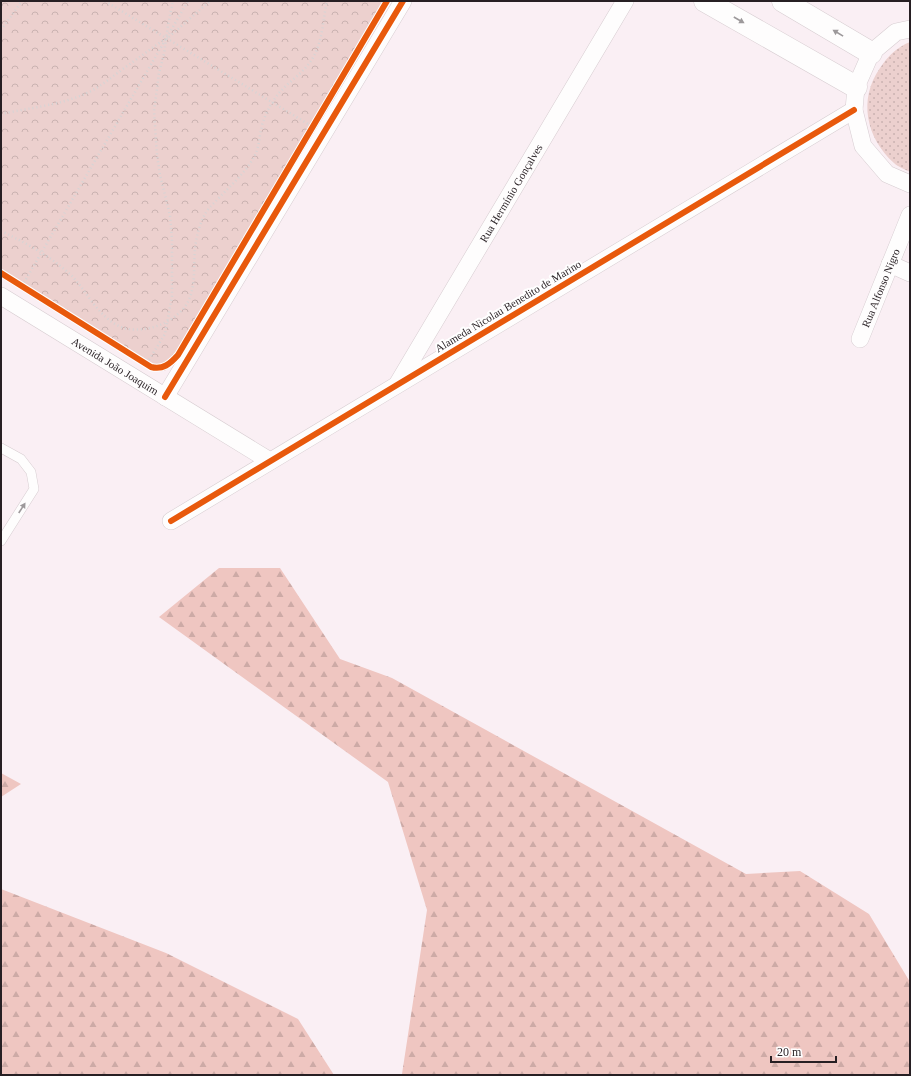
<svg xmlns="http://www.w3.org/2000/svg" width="911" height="1076" font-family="Georgia,serif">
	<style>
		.grass { fill: url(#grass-dots) }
		.forest { fill: url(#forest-firs) }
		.park { fill: url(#park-crowns) }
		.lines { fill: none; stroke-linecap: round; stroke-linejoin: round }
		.lane-casing { stroke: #d7cdd1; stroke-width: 10 }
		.street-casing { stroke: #d7cdd1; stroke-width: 18 }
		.secondary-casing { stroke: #d7cdd1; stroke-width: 23 }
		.path { stroke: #d6d4d5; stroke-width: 2.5; stroke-dasharray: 1 3; stroke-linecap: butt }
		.lane { stroke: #fefdfd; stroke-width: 9 }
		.street { stroke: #fefdfd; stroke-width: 17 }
		.secondary { stroke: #fefdfd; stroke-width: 22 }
		.cycleway-casing { stroke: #fff; stroke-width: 8 }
		.cycleway { stroke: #e8590c; stroke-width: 6 }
		.oneway { fill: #9d999b }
		.labels { text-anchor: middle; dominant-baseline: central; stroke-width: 4; stroke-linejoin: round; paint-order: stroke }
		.street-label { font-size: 11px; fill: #271f23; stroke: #fff }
	</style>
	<defs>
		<pattern id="grass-dots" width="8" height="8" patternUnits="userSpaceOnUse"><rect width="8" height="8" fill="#ecd0ce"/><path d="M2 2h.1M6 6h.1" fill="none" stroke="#cab2b1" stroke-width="1.8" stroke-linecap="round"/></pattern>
		<pattern id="forest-firs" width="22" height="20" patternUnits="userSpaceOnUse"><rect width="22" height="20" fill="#efc6c1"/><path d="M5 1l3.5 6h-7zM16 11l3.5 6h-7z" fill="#cdaaa6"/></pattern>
		<pattern id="park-crowns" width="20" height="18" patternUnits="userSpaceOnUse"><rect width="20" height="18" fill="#ecd0ce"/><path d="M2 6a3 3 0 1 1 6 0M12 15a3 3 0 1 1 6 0" fill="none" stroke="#cab2b1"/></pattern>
	</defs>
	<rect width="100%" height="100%" fill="#faeff4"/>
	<path class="grass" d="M910 42V172C905 169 898 167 894 163 866 138 858 99 880 68 887 57 897 47 910 42Z"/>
	<g class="forest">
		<path d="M219 568H280L340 659 392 678 746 874 800 871 869 914 910 982V1075H398L402 1074 427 910 388 782 159 617Z"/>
		<path d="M1 773 21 784 1 797Z"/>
		<path d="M1 889 166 953 298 1019 334 1075H1Z"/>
	</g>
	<path class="park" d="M1 1H388L165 371 1 272Z"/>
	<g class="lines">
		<defs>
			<path id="lane" d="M1 448 21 459 31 472 34 489 1 541"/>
			<g id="street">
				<path d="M910 29 896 32 871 53 856 87 854 110 863 146 887 174 910 184"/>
				<path d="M890 264 910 273"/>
				<path id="s1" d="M1 296 270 461"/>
				<path id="s2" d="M860 339 910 215"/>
				<path id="s3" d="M398 383 625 1"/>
				<path d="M165 397 403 1"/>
				<path d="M171 521 854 110"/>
			</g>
			<g id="secondary">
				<path d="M705 1 856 87"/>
				<path d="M783 1 871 53"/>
			</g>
		</defs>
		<use href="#lane" class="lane-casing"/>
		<use href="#street" class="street-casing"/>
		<use href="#secondary" class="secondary-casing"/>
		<g class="path">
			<path d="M105 1 308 124"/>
			<path d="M1 30 22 1"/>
			<path d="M169 37 210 1"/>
			<path d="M1 114C29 108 61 105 87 93 102 86 114 75 127 66 140 57 152 48 165 39"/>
			<path d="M1 231C26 243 52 257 72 276 88 293 102 324 128 329 147 332 170 324 183 309 197 293 193 269 195 249 196 238 200 223 205 214 207 210 211 206 215 202 227 189 241 177 251 162 261 147 258 138 263 122 265 116 268 109 272 103 280 88 296 79 307 66 323 48 322 23 327 1"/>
			<path d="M22 286 188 1"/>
			<path d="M147 363 165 334 172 296V239L170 215 160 175 157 155 154 111 159 73 164 54 168 25 173 1"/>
		</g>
		<use href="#lane" class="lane"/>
		<use href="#street" class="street"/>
		<use href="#secondary" class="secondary"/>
		<defs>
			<g id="cycleway">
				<path d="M1 273 151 367C163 370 170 364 178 355L387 1"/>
				<path d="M165 397 403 1"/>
				<path d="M171 521 854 110"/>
			</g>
		</defs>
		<use href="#cycleway" class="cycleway-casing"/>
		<use href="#cycleway" class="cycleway"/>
	</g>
	<defs><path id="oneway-solid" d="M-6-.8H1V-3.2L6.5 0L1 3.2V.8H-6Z"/></defs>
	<g class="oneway">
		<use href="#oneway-solid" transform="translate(739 20) rotate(30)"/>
		<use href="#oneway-solid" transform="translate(838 33) rotate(-149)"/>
		<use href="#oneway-solid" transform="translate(22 508) rotate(-57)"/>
	</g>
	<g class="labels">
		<g class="street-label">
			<text stroke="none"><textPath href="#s3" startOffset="221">Rua Hermínio Gonçalves</textPath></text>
			<text stroke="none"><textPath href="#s2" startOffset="55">Rua Alfonso Nigro</textPath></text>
			<text transform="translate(508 306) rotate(-31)">Alameda Nicolau Benedito de Marino</text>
			<text stroke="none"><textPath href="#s1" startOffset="134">Avenida João Joaquim</textPath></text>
		</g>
	</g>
	<rect width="911" height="1076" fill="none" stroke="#271f23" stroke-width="4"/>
	<path d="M771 1056v6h65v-6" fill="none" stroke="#271f23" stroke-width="2"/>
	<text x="777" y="1056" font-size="12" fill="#271f23" stroke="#ffffff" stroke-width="3" paint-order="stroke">20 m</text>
</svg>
